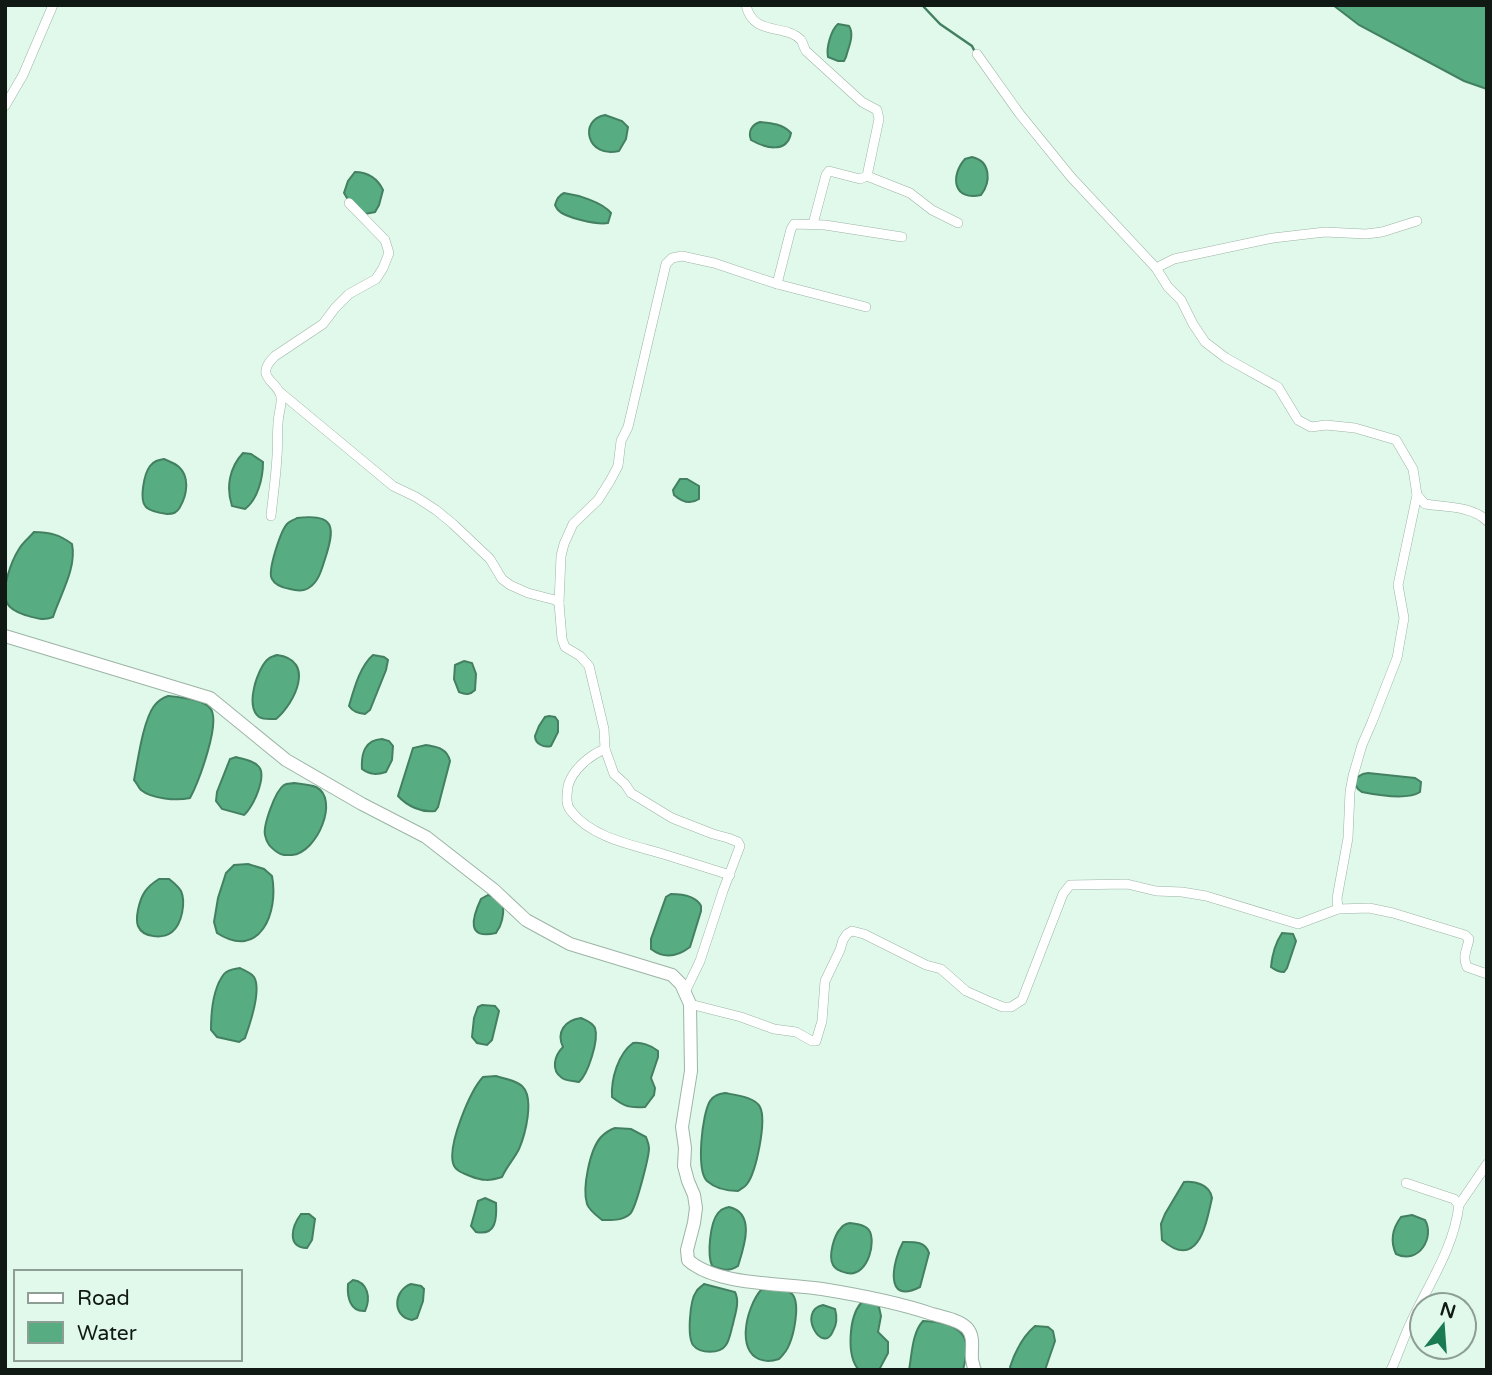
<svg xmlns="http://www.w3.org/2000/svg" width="1492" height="1375" font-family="'Varela Round',sans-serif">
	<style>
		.water { fill: #58ac82; stroke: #438061; stroke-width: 2 }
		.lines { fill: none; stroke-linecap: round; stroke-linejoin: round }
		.stream { stroke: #438061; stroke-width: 2.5 }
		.street-casing { stroke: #9cb4a6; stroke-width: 10 }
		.secondary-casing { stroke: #9cb4a6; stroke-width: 14 }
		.street { stroke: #fff; stroke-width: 9 }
		.secondary { stroke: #fff; stroke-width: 12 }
	</style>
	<rect width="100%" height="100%" fill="#e0f9ea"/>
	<g class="water">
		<path d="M1333 5H1487V89L1464 81 1359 25Z"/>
		<path d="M838 24 849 26C855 35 848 48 846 57L844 61H838L828 57C826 48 831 30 838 24Z"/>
		<path d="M605 115 622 121 628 127 626 139 619 151C587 159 578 120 605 115Z"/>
		<path d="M760 122C771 123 783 124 791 133 787 154 765 148 751 140 748 132 751 125 760 122Z"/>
		<path d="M972 157C991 161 991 182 981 195 953 201 950 176 965 159Z"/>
		<path d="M355 172C368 172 378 179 383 190L379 205 375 212 365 214 347 198 344 193 348 181Z"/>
		<path d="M564 193C578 195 602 202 611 213L608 223C598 225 565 218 558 210 557 209 556 207 555 205 557 199 558 196 564 193Z"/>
		<path d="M243 453 251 454 263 462C263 478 258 499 245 509L232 506C226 488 229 468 243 453Z"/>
		<path d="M164 459C168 461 175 463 179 467 190 477 187 495 180 507 177 513 173 514 167 514 160 513 151 512 146 507 139 500 144 474 150 466 154 461 158 460 164 459Z"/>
		<path d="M680 479H687L699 486V499C690 505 682 502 674 495L673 490Z"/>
		<path d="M297 518C336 513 335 528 325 559 322 568 319 581 310 587 305 591 297 591 290 589 284 588 275 585 272 579 267 572 281 529 288 523 290 521 294 520 297 518Z"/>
		<path d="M34 532C50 532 60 535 72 544 77 568 60 595 53 617 43 621 35 618 25 615 19 613 10 609 7 603 0 590 12 560 19 549 23 542 29 538 34 532Z"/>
		<path d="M277 655C316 660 295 703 276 719 270 719 264 720 259 717 245 706 257 670 267 660 271 656 272 657 277 655Z"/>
		<path d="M373 655 384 657 388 660 386 670 370 710 365 714C358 713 353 712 349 706 354 689 360 666 373 655Z"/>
		<path d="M464 661 472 663 476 674 475 690C470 695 466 695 459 692L454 679 455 665Z"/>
		<path d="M168 696C179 697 203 699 210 708 222 721 198 783 190 798 177 801 152 799 141 790 138 787 137 783 134 780 138 760 143 721 154 706 158 701 162 698 168 696Z"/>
		<path d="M549 716 555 717 558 721V732L551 746C544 748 535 744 535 736L539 726 545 717Z"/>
		<path d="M382 739 389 741 393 746 392 760 386 772C377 775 370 775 362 769 361 753 365 740 382 739Z"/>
		<path d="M426 745C437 747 447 748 450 761L438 807 435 811C422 813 407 806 398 796L413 748Z"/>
		<path d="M236 757C242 759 252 760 257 765 269 773 253 808 244 815L222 809 216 801 217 792 230 759Z"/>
		<path d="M1368 773 1415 778 1421 782 1420 792C1408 800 1377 795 1362 792L1358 789 1355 784 1356 778 1363 774Z"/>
		<path d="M294 783C301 784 309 784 316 787 340 799 317 853 292 855 285 855 283 856 277 852 270 847 267 844 265 835 263 826 275 791 284 785 287 783 291 784 294 783Z"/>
		<path d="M248 864 264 869 272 876C279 912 260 961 217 933L214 922 218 898 226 873 234 865Z"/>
		<path d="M159 879H169C174 883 178 886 181 891 186 902 182 924 172 932 163 939 143 938 138 926 136 921 137 915 138 910 141 895 146 887 159 879Z"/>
		<path d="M671 894C682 894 696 896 701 906V911L690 947C677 957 664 959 651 949V939L666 897Z"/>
		<path d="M488 895 495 897 503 904C504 915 502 925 496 933 466 940 472 918 481 899Z"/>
		<path d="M1282 933 1293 934 1296 941 1287 968 1284 972C1279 972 1276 971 1271 967 1272 956 1276 942 1282 933Z"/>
		<path d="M240 968C245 971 250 972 254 977 262 990 250 1024 245 1038L239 1042 217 1037 211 1030C211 1014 213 988 224 974 228 969 234 969 240 968Z"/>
		<path d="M482 1005 495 1006 499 1011 492 1040 487 1045 477 1043 472 1037 474 1018 478 1007Z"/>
		<path d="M581 1018C587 1021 592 1022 595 1028 599 1040 588 1074 579 1082 575 1081 566 1081 562 1078 550 1070 555 1055 563 1047 556 1032 565 1020 581 1018Z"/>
		<path d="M633 1043C641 1042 651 1045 658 1051V1057L651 1078 655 1088 654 1095 645 1107C629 1108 625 1107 612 1097 611 1079 618 1054 633 1043Z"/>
		<path d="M496 1076C505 1079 515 1080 522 1086 535 1098 525 1135 519 1149 514 1159 507 1166 502 1177 490 1181 482 1181 470 1176 463 1173 455 1171 453 1163 448 1144 470 1091 483 1077Z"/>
		<path d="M725 1093C735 1095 755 1097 760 1107 767 1121 756 1172 747 1184 745 1187 741 1189 738 1191 728 1191 716 1189 707 1181 696 1170 702 1114 710 1101 714 1095 719 1094 725 1093Z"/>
		<path d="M615 1128 631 1129 646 1137C647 1140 649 1144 649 1148 649 1157 636 1208 630 1214 622 1221 612 1220 602 1220 597 1216 589 1210 587 1204 582 1188 590 1149 601 1137 605 1133 609 1130 615 1128Z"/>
		<path d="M1184 1182C1196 1181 1210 1185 1212 1198 1206 1225 1198 1271 1162 1240L1161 1224 1165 1214Z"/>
		<path d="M485 1198 496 1203C497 1219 496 1236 476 1232L471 1226 478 1201Z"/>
		<path d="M729 1207C756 1213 744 1247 738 1266 729 1272 722 1270 712 1266 707 1254 710 1223 718 1213 722 1208 723 1209 729 1207Z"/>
		<path d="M301 1214H309L315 1219 312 1240 307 1248C286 1247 292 1226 301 1214Z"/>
		<path d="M1412 1215 1425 1220C1435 1237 1419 1265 1396 1254 1390 1241 1392 1229 1401 1217Z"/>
		<path d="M850 1223C856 1224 862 1224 867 1228 878 1236 869 1278 847 1273 842 1272 836 1270 833 1265 828 1256 834 1235 841 1228 844 1224 846 1224 850 1223Z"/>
		<path d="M903 1242C914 1242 925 1241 929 1253L920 1287C883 1306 893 1260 903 1242Z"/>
		<path d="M353 1280C368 1282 371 1298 365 1311 350 1312 347 1297 348 1284Z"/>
		<path d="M411 1284 421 1286 424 1289 423 1301 417 1318 412 1320C391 1316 394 1290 411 1284Z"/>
		<path d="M704 1284 735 1292C740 1302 735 1314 733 1324 731 1330 730 1339 726 1345 720 1354 700 1354 693 1345 687 1336 690 1300 696 1292 698 1288 701 1287 704 1284Z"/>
		<path d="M778 1288C784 1290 789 1290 793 1295 800 1305 794 1334 789 1345 787 1351 783 1355 779 1359 776 1360 772 1361 768 1361 733 1359 746 1307 761 1290Z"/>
		<path d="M866 1302 873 1303 879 1307 881 1316 878 1332 888 1342V1353L879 1370H859C846 1356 849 1317 861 1303Z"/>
		<path d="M823 1305 835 1309C837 1316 837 1324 833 1331 823 1356 796 1311 823 1305Z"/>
		<path d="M923 1321C931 1321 938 1322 946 1324 970 1332 969 1348 963 1370H909C912 1354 912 1333 923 1321Z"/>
		<path d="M1035 1326 1048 1327 1053 1331 1055 1341 1045 1370H1012L1010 1367C1015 1352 1023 1336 1035 1326Z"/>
	</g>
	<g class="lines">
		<path class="stream" d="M922 5 940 24 972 46 976 54"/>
		<defs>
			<g id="street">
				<path d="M746 5C753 37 785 23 801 40 802 41 805 50 806 51L862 102 877 110 879 119 867 176 860 179 829 171 826 175 813 224"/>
				<path d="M977 54 1019 113 1071 177 1156 268 1168 287 1181 300 1193 324 1205 342 1226 358 1278 387 1298 420 1311 427 1326 425 1355 428 1396 440 1413 469 1417 495 1398 585 1404 618 1397 658 1372 722 1362 745 1353 776 1350 792 1348 838 1337 898 1338 909"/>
				<path d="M5 106 23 75 53 5"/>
				<path d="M867 176 910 193 932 210 958 223"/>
				<path d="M1156 268 1174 259 1273 238 1325 232 1366 234 1382 232 1417 221"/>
				<path d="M777 284 791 229 794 224 825 225 902 237"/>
				<path d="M281 393 393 486 416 497 436 510 453 524 490 559 502 579 510 585 528 593 555 600 559 603 562 639 565 647 580 656 589 666 604 729 605 749 614 774 625 784 631 793 672 818 713 834 728 838 738 842 740 846 723 891 700 961 685 992"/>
				<path d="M1417 495 1425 504C1444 507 1473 506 1487 521"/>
				<path d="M271 516C273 496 276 476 277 456 278 446 277 435 278 424 278 415 282 405 281 397 279 381 252 378 275 356L323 324 335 308 349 294 376 279 383 268 389 253 385 240 349 203"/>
				<path d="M559 603 561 556 564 544 573 524 598 500 610 481 618 466 621 441 628 427 666 264 672 258 682 256 714 263 777 284 866 307"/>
				<path d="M605 749C590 755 572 770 568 786 567 795 565 804 571 811 592 838 633 845 663 854 685 861 707 868 730 875"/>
				<path d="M690 1004 741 1017 774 1029 796 1032 812 1041H816L822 1021 825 981 840 950 843 940 847 934 852 931 864 934 926 965 941 969 966 991 993 1003 1003 1007H1011L1022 1000 1063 894 1070 885 1127 884 1156 891 1182 892 1206 896 1298 924 1338 909 1369 908 1393 913 1465 935 1469 939C1467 950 1462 956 1467 967L1487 974"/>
				<path d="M1459 1205 1487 1164"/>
				<path d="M1391 1370C1399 1353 1404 1336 1412 1320 1430 1282 1454 1247 1459 1205L1454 1199 1406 1183"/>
			</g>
			<path id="secondary" d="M5 636 210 698 286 760 362 804 426 837 494 890 526 920 570 944 672 975 681 984 690 1004 691 1071 682 1127 685 1148 684 1166 688 1181 694 1195 696 1208 694 1223 687 1250 688 1260C716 1286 784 1283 822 1289 859 1295 897 1302 932 1314 943 1317 959 1320 967 1328 975 1337 971 1349 972 1359 972 1360 974 1369 975 1370"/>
		</defs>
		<use href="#street" class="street-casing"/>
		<use href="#secondary" class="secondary-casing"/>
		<use href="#street" class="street"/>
		<use href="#secondary" class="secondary"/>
	</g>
	<rect width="1492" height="1375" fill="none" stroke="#111914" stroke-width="14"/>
	<rect x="14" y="1270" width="228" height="91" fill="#e0f9ea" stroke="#8d9f94" stroke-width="2"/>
	<rect x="28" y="1293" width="35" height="10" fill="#ffffff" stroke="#8d9f94" stroke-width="2"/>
	<text x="77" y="1305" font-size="21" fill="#111914">Road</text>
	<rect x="28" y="1322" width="35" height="21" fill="#58ac82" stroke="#8d9f94" stroke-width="2"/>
	<text x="77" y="1340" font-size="21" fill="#111914">Water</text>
	<g transform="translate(1443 1326) rotate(17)"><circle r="33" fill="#e0f9ea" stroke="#8d9f94" stroke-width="2"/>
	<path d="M0-5L12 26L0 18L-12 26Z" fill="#1a7b52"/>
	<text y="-10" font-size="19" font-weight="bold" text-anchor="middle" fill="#111914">N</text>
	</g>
</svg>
